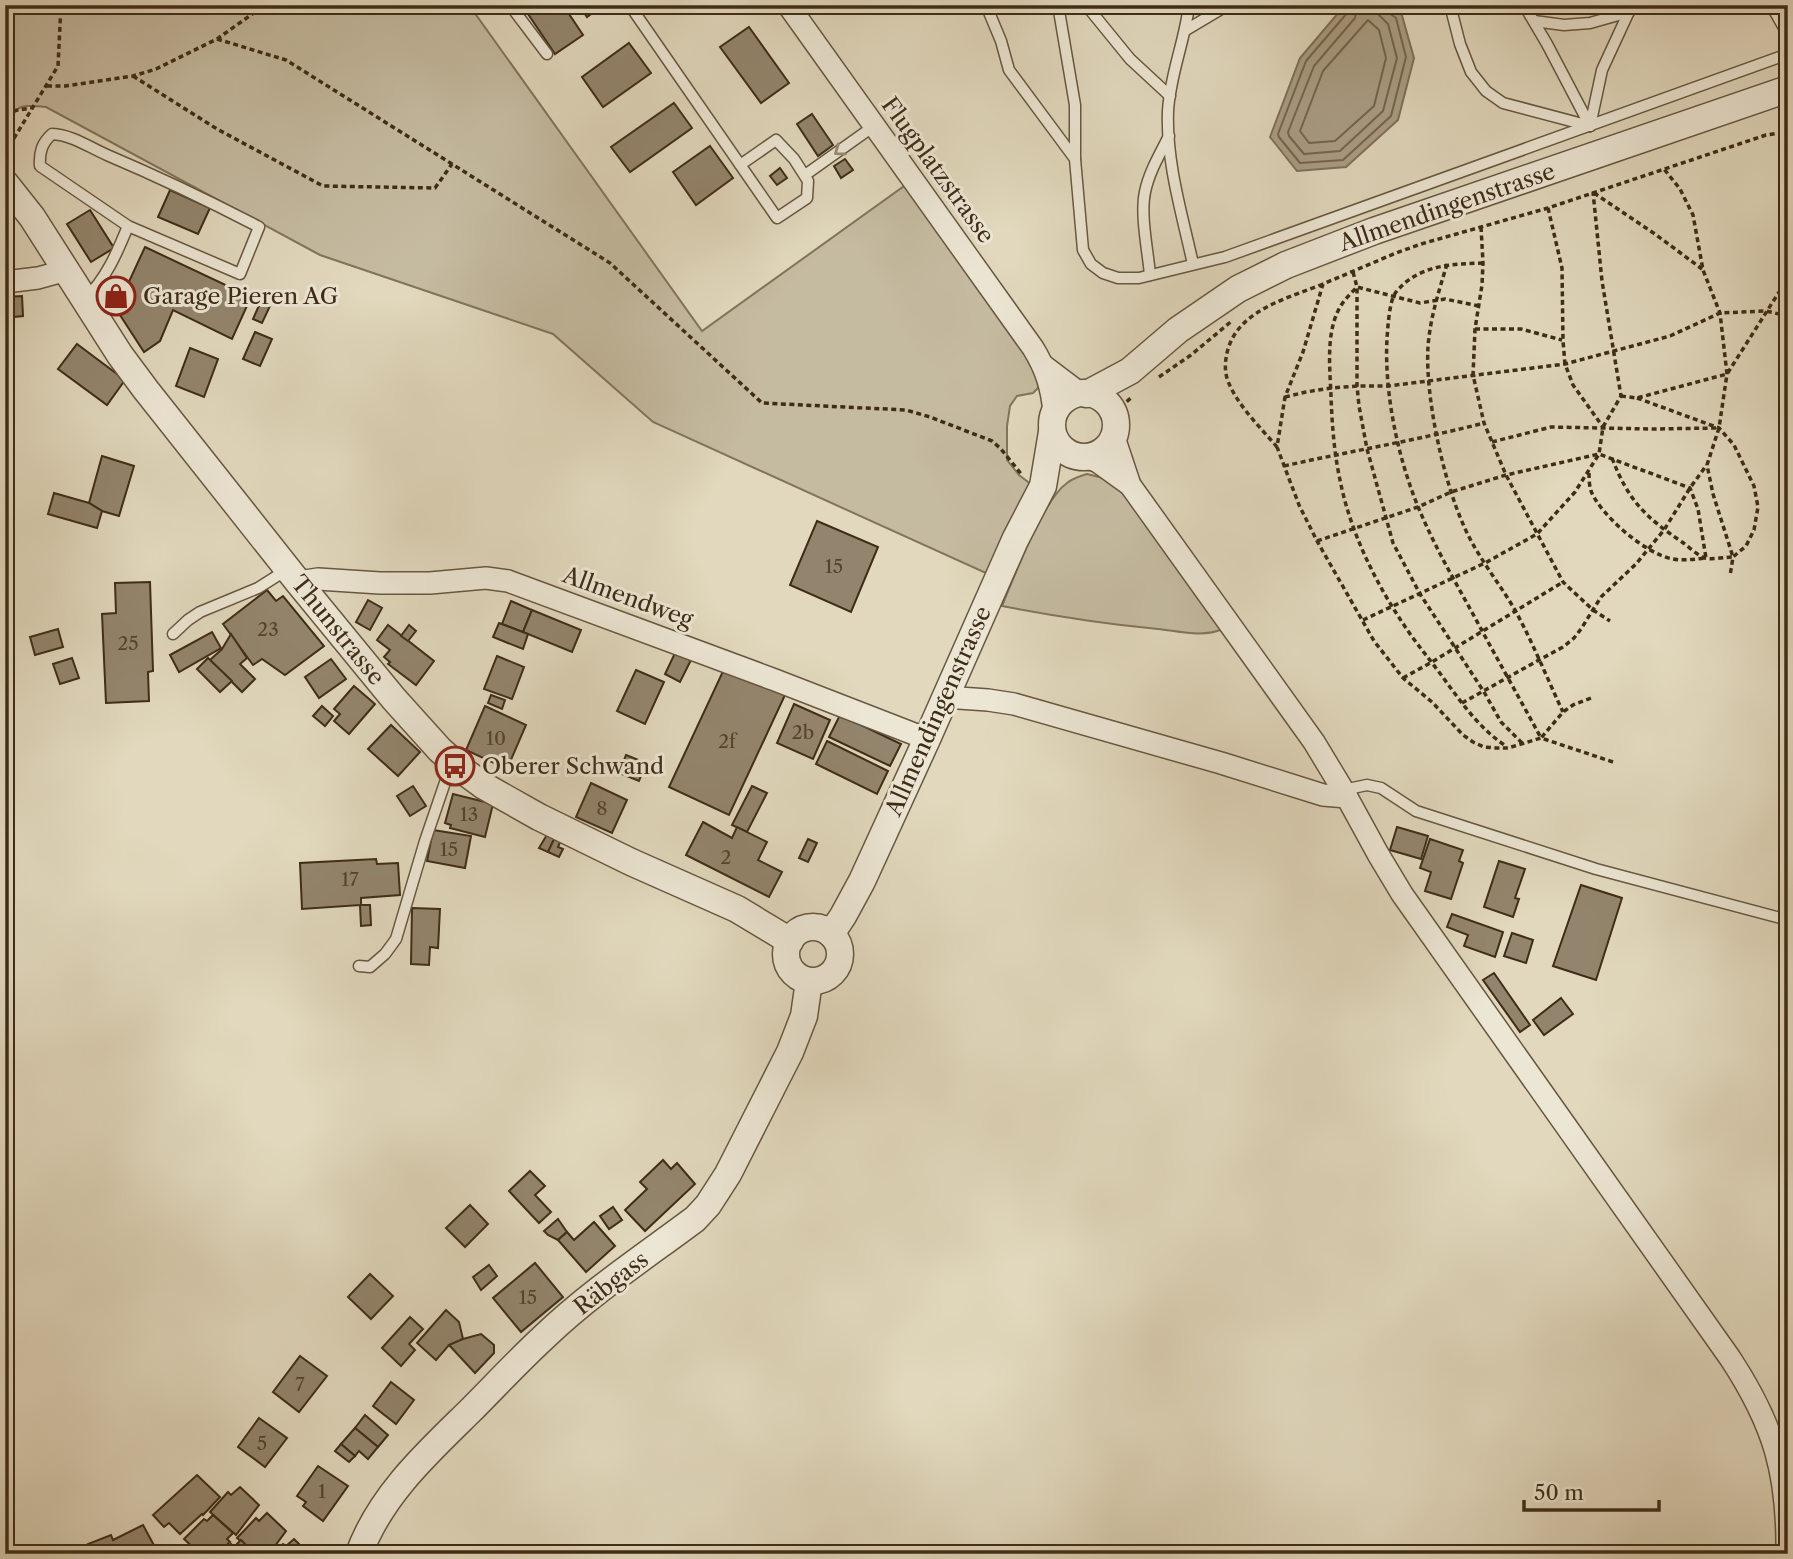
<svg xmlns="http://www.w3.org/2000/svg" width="1793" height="1559" font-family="'Libre Caslon Text',serif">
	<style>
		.green { fill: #c5bba1; stroke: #82745c; stroke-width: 2 }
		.water { fill: #aa9e85; stroke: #7f7059; stroke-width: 2 }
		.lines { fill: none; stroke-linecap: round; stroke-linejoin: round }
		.shore { stroke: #74654e; stroke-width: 2 }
		.building { fill: #93856d; stroke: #3f2c17; stroke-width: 2 }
		.service-casing { stroke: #685740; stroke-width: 13 }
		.minor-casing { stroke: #685740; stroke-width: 24 }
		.tertiary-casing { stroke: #685740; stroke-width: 29 }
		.path { stroke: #3f2c17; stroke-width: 3.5; stroke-dasharray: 5 3.5; stroke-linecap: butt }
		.service { stroke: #ece6d4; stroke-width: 10 }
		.minor { stroke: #ece6d4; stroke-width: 21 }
		.tertiary { stroke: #ece6d4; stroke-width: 26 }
		.oneway { stroke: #968976 }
		.labels { text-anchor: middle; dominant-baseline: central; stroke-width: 6; stroke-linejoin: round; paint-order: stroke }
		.number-label { font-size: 19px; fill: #54422c }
		.street-label { font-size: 23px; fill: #3f2c17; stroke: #ece6d4 }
		.poi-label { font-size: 23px; fill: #3f2c17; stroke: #ece6d4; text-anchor: start }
	</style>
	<rect width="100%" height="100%" fill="#e1d8bd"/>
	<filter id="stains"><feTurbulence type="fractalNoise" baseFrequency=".00286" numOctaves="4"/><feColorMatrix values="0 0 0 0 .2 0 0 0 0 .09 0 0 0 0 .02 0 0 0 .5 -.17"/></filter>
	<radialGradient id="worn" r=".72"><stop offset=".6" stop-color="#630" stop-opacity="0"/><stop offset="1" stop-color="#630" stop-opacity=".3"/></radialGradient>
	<g class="green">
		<path d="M5 5H469L702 331 907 184 1039 375 1038 388 1033 393 1017 396 1010 406 1007 426V460L1019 475 1032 485 988 574 653 422 553 334 320 255 46 107C15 104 16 106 5 134Z"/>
		<path d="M1087 474 1103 478 1122 491 1222 629C1204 638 1178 631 1158 629 1106 624 1054 616 1002 606 1014 577 1043 500 1067 483 1073 478 1080 476 1087 474Z"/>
	</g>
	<path class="water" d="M1345 5H1387L1401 12 1414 58 1398 120 1346 167 1297 171 1270 137 1300 58Z"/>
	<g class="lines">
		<g class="shore">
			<path d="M1350 5 1348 12 1306 61 1278 134 1279 137 1300 163 1343 160 1391 116 1406 57 1396 18 1388 12 1386 5"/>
			<path d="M1358 5 1355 18 1314 66 1288 132 1289 136 1304 154 1340 151 1383 111 1397 58 1388 24 1379 15 1378 5"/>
			<path d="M1368 20 1379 30 1386 58 1374 106 1335 141 1309 143 1300 131 1323 71Z"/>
		</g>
	</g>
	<g class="building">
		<path d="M522 5H563L583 35 555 54Z"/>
		<path d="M579 5H603L587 17Z"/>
		<path d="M749 27 789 83 761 103 720 47Z"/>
		<path d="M629 43 651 73 603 107 582 77Z"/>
		<path d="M674 103 692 128 630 172 611 147Z"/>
		<path d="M812 114 833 145 818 156 797 124Z"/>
		<path d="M710 146 733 178 696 205 673 172Z"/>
		<path d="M845 159 853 170 841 178 834 166Z"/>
		<path d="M780 168 787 178 777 185 770 176Z"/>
		<path d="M170 190 210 208 198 234 158 217Z"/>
		<path d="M90 210 114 248 91 262 67 224Z"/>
		<path d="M145 247 251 297 232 339 173 310 160 341 144 352 107 295 114 280 127 286Z"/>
		<path d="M22 296 23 316 5 318V297Z"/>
		<path d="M261 301 270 306 262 323 253 319Z"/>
		<path d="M255 332 272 339 260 366 243 359Z"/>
		<path d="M77 344 125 380 107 405 58 369Z"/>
		<path d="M190 348 218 359 204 397 176 386Z"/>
		<path d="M102 456 134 466 119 516 102 511 89 503Z"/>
		<path d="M54 493 89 503 102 511 97 528 48 514Z"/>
		<path d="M817 521 878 547 851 612 790 585Z"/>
		<path d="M150 582 153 671 148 672 149 701 106 703 102 614 116 613 115 583Z"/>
		<path d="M267 590 276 601 283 596 324 646 285 675 262 659 253 665 223 624Z"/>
		<path d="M368 600 382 608 370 630 356 622Z"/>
		<path d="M511 601 532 610 523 632 502 624Z"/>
		<path d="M532 610 581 630 572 652 523 632Z"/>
		<path d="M499 623 528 634 523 649 493 637Z"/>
		<path d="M388 625 434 661 416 685 388 664 390 662 384 657 390 650 377 640Z"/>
		<path d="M409 625 416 631 408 641 401 636Z"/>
		<path d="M58 629 63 647 35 655 30 637Z"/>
		<path d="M212 632 221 648 179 672 170 655Z"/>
		<path d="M231 634 247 658 240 664 255 679 242 692 210 660 222 649Z"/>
		<path d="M676 651 692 658 680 682 665 674Z"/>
		<path d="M497 656 524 667 512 699 484 689Z"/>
		<path d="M72 658 79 678 60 684 53 664Z"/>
		<path d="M208 658 232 681 220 692 197 669Z"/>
		<path d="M331 659 346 679 319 698 305 677Z"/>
		<path d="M725 667 785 695 729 815 669 787Z"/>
		<path d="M636 670 664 682 645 724 617 711Z"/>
		<path d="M354 686 375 704 349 734 334 721 340 714 334 709Z"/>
		<path d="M491 695 505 700 502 709 488 703Z"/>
		<path d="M794 704 830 720 813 759 777 743Z"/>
		<path d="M322 706 333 716 325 726 313 716Z"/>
		<path d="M485 706 526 725 507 769 466 750Z"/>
		<path d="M840 715 901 744 890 766 829 737Z"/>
		<path d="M391 725 420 752 398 776 368 749Z"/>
		<path d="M827 741 888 771 877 794 816 764Z"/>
		<path d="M626 755 646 763 639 781 619 773Z"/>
		<path d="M591 783 627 800 612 833 576 817Z"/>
		<path d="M413 786 426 806 410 816 397 796Z"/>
		<path d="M752 786 767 793 747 832 732 825Z"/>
		<path d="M453 794 493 804 485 837 450 828 451 825 445 823Z"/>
		<path d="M703 822 732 838 737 827 767 842 758 860 782 872 769 897 686 855Z"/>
		<path d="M1397 827 1428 836 1421 859 1390 850Z"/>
		<path d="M433 830 471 836 465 868 427 861Z"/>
		<path d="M548 833 555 837 548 852 539 848Z"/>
		<path d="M555 837 561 840 558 847 563 849 559 857 548 852Z"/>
		<path d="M808 839 817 843 808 862 799 858Z"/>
		<path d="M1430 839 1463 850 1459 861 1463 863 1451 899 1425 891 1431 872 1420 868Z"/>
		<path d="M376 859 377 864 398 863 400 895 361 898V905H370L371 925 361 926 360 905 302 909 300 863Z"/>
		<path d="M1499 861 1525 869 1515 898 1519 899 1513 917 1484 907Z"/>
		<path d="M1581 885 1622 898 1596 980 1553 966Z"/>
		<path d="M412 908 440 909 438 948 430 947 429 965 411 964Z"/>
		<path d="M1452 914 1503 932 1495 957 1464 946 1468 935 1447 927Z"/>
		<path d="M1512 933 1533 940 1526 963 1504 956Z"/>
		<path d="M1494 973 1530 1025 1520 1032 1483 980Z"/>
		<path d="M1561 998 1573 1014 1544 1035 1533 1020Z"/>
		<path d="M663 1160 671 1169 677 1163 695 1184 645 1231 625 1210 647 1189 640 1182Z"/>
		<path d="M530 1171 545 1186 535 1195 551 1212 539 1223 509 1191Z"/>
		<path d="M470 1205 488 1224 465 1247 446 1228Z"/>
		<path d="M613 1207 622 1220 609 1229 600 1216Z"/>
		<path d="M558 1219 567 1232 558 1240 548 1235 544 1231Z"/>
		<path d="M594 1222 615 1246 586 1272 558 1240 567 1232 574 1240Z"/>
		<path d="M535 1263 563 1297 521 1332 493 1298Z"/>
		<path d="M489 1265 497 1276 481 1290 473 1277Z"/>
		<path d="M370 1274 393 1296 371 1319 348 1297Z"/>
		<path d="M446 1310 459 1322 463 1339 449 1345 436 1360 417 1343Z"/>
		<path d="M410 1317 423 1329 409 1344 415 1350 401 1366 382 1348Z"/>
		<path d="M481 1334 494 1345V1353L475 1373 449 1345 463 1339Z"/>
		<path d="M300 1356 327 1376 299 1412 273 1392Z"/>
		<path d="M391 1382 414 1400 396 1424 373 1406Z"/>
		<path d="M365 1415 388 1435 378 1447 355 1428Z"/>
		<path d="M259 1418 287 1438 265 1467 238 1447Z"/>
		<path d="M355 1428 378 1447 368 1459 359 1451 355 1456 341 1444Z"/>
		<path d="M341 1444 355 1456 349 1462 335 1451Z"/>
		<path d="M318 1466 348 1486 323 1521 303 1506 306 1502 297 1496Z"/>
		<path d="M197 1475 220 1497 203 1515 202 1514 180 1534 169 1523 164 1527 153 1515Z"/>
		<path d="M240 1487 259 1505 236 1535 210 1512 228 1492 231 1495Z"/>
		<path d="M267 1513 286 1531 269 1554H255L237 1538 256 1518 259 1521Z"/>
		<path d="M213 1515 233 1533 227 1539 230 1542 216 1554H200L184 1539 204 1519 207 1521Z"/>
		<path d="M143 1525 157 1551 152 1554H92L88 1544 111 1535 113 1540Z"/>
		<path d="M294 1539 309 1554H274L283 1544 286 1546Z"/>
		<path d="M241 1540 255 1554H222L231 1544 234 1547Z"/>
	</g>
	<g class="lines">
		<defs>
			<g id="service">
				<path d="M510 5 547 54"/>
				<path d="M626 5 633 10 777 218 807 198 808 181 794 159 776 140 740 165"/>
				<path d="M986 5 1001 41 1009 70 1075 159 1083 250 1091 264 1103 273 1118 278H1139L1225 257 1788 54"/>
				<path d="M1058 5 1075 105V159"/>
				<path d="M1086 5 1130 59 1170 96"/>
				<path d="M1189 5C1185 41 1170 74 1168 111 1166 162 1182 214 1193 264"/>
				<path d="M1450 5 1460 44 1471 72 1486 91 1503 103 1590 126"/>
				<path d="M1524 5 1547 44 1590 126"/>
				<path d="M1769 5 1775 12 1788 35"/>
				<path d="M1534 21 1564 25 1590 23 1629 12"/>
				<path d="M1186 30 1228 5"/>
				<path d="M1590 126 1602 70 1632 5"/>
				<path d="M805 175 874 126"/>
				<path d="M1150 275C1148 251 1140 215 1145 192 1149 172 1160 154 1169 136"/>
				<path d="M85 299C106 279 117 253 128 226L40 166C39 152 42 143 52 134 72 135 89 147 107 155 159 177 209 201 259 227L240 274 128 226"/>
				<path d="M173 634 188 620 200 612 258 588 288 569"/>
				<path d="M1343 790 1367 785 1381 788 1416 811 1596 869 1788 920"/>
				<path d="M359 966 370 967 385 954 396 939 425 841 452 762"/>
			</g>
			<g id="minor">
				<path d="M788 5 1033 348C1046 369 1052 388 1054 413"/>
				<path d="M5 282 38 278 67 270"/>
				<path d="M1044 366 1081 394"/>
				<path d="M1114 437 1130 485 1314 742 1343 790 1378 854 1402 894 1730 1358C1774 1425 1788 1473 1787 1554"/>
				<path d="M1087 457 1098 462 1130 485"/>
				<path d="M298 582 318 579 380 583H430L486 578 508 581 775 680 927 739"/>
				<path d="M944 697 988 700 1014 704 1221 763 1323 795 1347 797"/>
			</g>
			<g id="tertiary">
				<path d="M5 183 32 217 120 355 146 390 298 582 394 699 440 750 465 772 484 786 539 817 631 862 737 909 790 941"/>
				<circle cx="1084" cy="425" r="32"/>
				<path d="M1087 394 1130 371 1178 330 1238 289 1286 265 1374 231 1788 89"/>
				<circle cx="813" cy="954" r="27"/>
				<path d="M831 934 843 916 862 881 927 739 1015 540 1043 486 1052 432"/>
				<path d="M359 1554C380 1496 426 1454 469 1412 494 1387 518 1361 544 1337 590 1293 644 1257 695 1219L708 1205 728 1174 790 1052 804 1016 809 981"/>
			</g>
		</defs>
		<use href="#service" class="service-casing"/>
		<use href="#minor" class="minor-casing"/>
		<use href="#tertiary" class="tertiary-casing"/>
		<g class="path">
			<path d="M217 39 286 60 610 263 762 403 906 410 930 417 992 441 1001 449 1022 475"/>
			<path d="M133 76 217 129 323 186 435 188 452 164"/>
			<path d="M47 86H65L133 76 156 69 217 39 265 5"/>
			<path d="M5 112 31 108"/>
			<path d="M5 153 58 66 61 5"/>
			<path d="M1594 193 1655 234 1702 269"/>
			<path d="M1548 208 1562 268 1563 341 1565 364 1573 385 1603 427"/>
			<path d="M1481 227 1483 263 1482 285 1475 329 1473 375 1484 423 1506 475 1563 582 1593 610 1610 621"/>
			<path d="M1483 263C1451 264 1418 265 1396 292 1389 301 1388 327 1387 338 1384 393 1398 459 1419 509 1436 550 1459 588 1480 627 1500 664 1521 701 1541 738L1563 712 1573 705 1594 697"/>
			<path d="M1447 264C1439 291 1430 318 1428 347 1425 396 1443 479 1463 524 1476 555 1498 581 1515 610 1533 643 1547 678 1563 712"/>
			<path d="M1353 272 1357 287V386L1359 406 1367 449 1393 543 1420 594 1484 692 1501 722 1522 743"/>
			<path d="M1479 306 1445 299 1420 303 1357 287C1350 294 1342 302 1338 311 1326 336 1330 369 1331 396 1332 424 1334 452 1340 480 1350 531 1375 582 1404 625 1415 642 1427 656 1439 672 1459 699 1478 728 1506 746"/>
			<path d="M1475 329H1521L1562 340"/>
			<path d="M1159 377 1191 355 1233 320"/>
			<path d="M1621 396 1637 398 1727 374 1788 278"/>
			<path d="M1285 397 1306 392 1331 388 1357 386H1388L1565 364 1670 336 1720 313 1766 311 1788 316"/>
			<path d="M1637 398 1719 428 1734 445 1754 486 1758 507 1754 530 1746 546 1733 557 1730 576"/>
			<path d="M1114 413 1133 396"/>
			<path d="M1492 442 1551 427 1653 429 1717 428"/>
			<path d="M1277 447C1261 428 1237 405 1228 381 1224 371 1225 360 1228 349 1240 309 1289 298 1323 284"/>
			<path d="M1612 458C1628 500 1645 517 1682 542 1689 547 1697 555 1705 558 1712 560 1725 557 1733 557L1713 494 1707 465 1719 428 1727 374 1720 313 1703 270 1693 215 1680 189 1664 169"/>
			<path d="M1284 466C1351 451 1418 440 1484 423"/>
			<path d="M1317 541 1418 507 1451 492 1506 475 1599 454 1690 488 1698 509 1706 558C1695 559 1684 561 1673 559 1647 555 1601 516 1591 491 1589 485 1589 477 1589 470"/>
			<path d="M1363 620 1485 563 1537 534 1575 492 1599 454 1603 427 1621 396 1602 281 1593 192"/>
			<path d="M1403 678 1432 662 1563 582"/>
			<path d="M1462 703 1539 660 1563 647 1574 638 1581 629 1601 597 1636 564 1664 530 1690 488 1706 466"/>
			<path d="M1613 762 1541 738 1508 748H1496L1484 747 1473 742 1463 735 1432 702 1403 678 1374 641 1317 541 1299 505 1277 447 1285 397 1303 352 1323 284 1396 253 1421 244 1548 208 1766 135 1788 132"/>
		</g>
		<use href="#service" class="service"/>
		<use href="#minor" class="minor"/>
		<use href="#tertiary" class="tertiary"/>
	</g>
	<defs><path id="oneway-chevron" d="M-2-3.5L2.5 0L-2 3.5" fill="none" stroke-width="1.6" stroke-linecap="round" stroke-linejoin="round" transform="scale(1.75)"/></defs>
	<use class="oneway" href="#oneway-chevron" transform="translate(839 151) rotate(144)"/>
	<defs>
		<symbol id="shop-ring" viewBox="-11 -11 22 22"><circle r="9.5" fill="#ece6d4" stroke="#8f2418" stroke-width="1.5"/><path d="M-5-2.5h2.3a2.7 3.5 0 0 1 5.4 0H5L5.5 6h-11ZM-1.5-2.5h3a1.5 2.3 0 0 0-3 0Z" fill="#8f2418"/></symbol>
		<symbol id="bus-ring" viewBox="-11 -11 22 22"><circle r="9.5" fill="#ece6d4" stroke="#8f2418" stroke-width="1.5"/><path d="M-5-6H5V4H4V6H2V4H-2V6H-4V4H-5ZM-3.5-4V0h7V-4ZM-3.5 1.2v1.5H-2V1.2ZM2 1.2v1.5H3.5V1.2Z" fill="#8f2418"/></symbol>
	</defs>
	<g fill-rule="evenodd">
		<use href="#shop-ring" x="94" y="274" width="44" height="44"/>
		<use href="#bus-ring" x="433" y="744" width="44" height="44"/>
	</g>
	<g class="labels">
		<g class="number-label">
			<text x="834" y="566">15</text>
			<text x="268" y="629">23</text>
			<text x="128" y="643">25</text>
			<text x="803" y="732">2b</text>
			<text x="496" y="738">10</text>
			<text x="727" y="741">2f</text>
			<text x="602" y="808">8</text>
			<text x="469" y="814">13</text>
			<text x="449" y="849">15</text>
			<text x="726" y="857">2</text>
			<text x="350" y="879">17</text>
			<text x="528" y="1297">15</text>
			<text x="300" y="1384">7</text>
			<text x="262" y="1443">5</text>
			<text x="322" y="1491">1</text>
		</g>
		<g class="street-label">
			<text transform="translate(938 170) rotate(54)">Flugplatzstrasse</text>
			<text transform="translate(1447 207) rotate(-19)">Allmendingenstrasse</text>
			<text transform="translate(628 597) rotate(20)">Allmendweg</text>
			<text transform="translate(338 630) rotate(51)">Thunstrasse</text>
			<text transform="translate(938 711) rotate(-66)">Allmendingenstrasse</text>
			<text transform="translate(611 1283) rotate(-38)">Räbgass</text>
		</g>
		<g class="poi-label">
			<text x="143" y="296">Garage Pieren AG</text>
			<text x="482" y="766">Oberer Schwand</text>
		</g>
	</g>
	<rect width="1793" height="1559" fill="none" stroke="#e1d8bd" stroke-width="28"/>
	<rect x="7" y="7" width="1779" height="1545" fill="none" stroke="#3f2c17" stroke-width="3.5"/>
	<rect x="14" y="14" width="1765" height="1531" fill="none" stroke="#3f2c17" stroke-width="2"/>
	<path d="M1524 1500v10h135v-10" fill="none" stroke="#3f2c17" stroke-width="3.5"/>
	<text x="1534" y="1500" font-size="21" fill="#3f2c17" stroke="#ece6d4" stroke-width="5" paint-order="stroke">50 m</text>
	<rect width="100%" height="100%" filter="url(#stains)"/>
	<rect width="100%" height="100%" fill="url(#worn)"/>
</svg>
